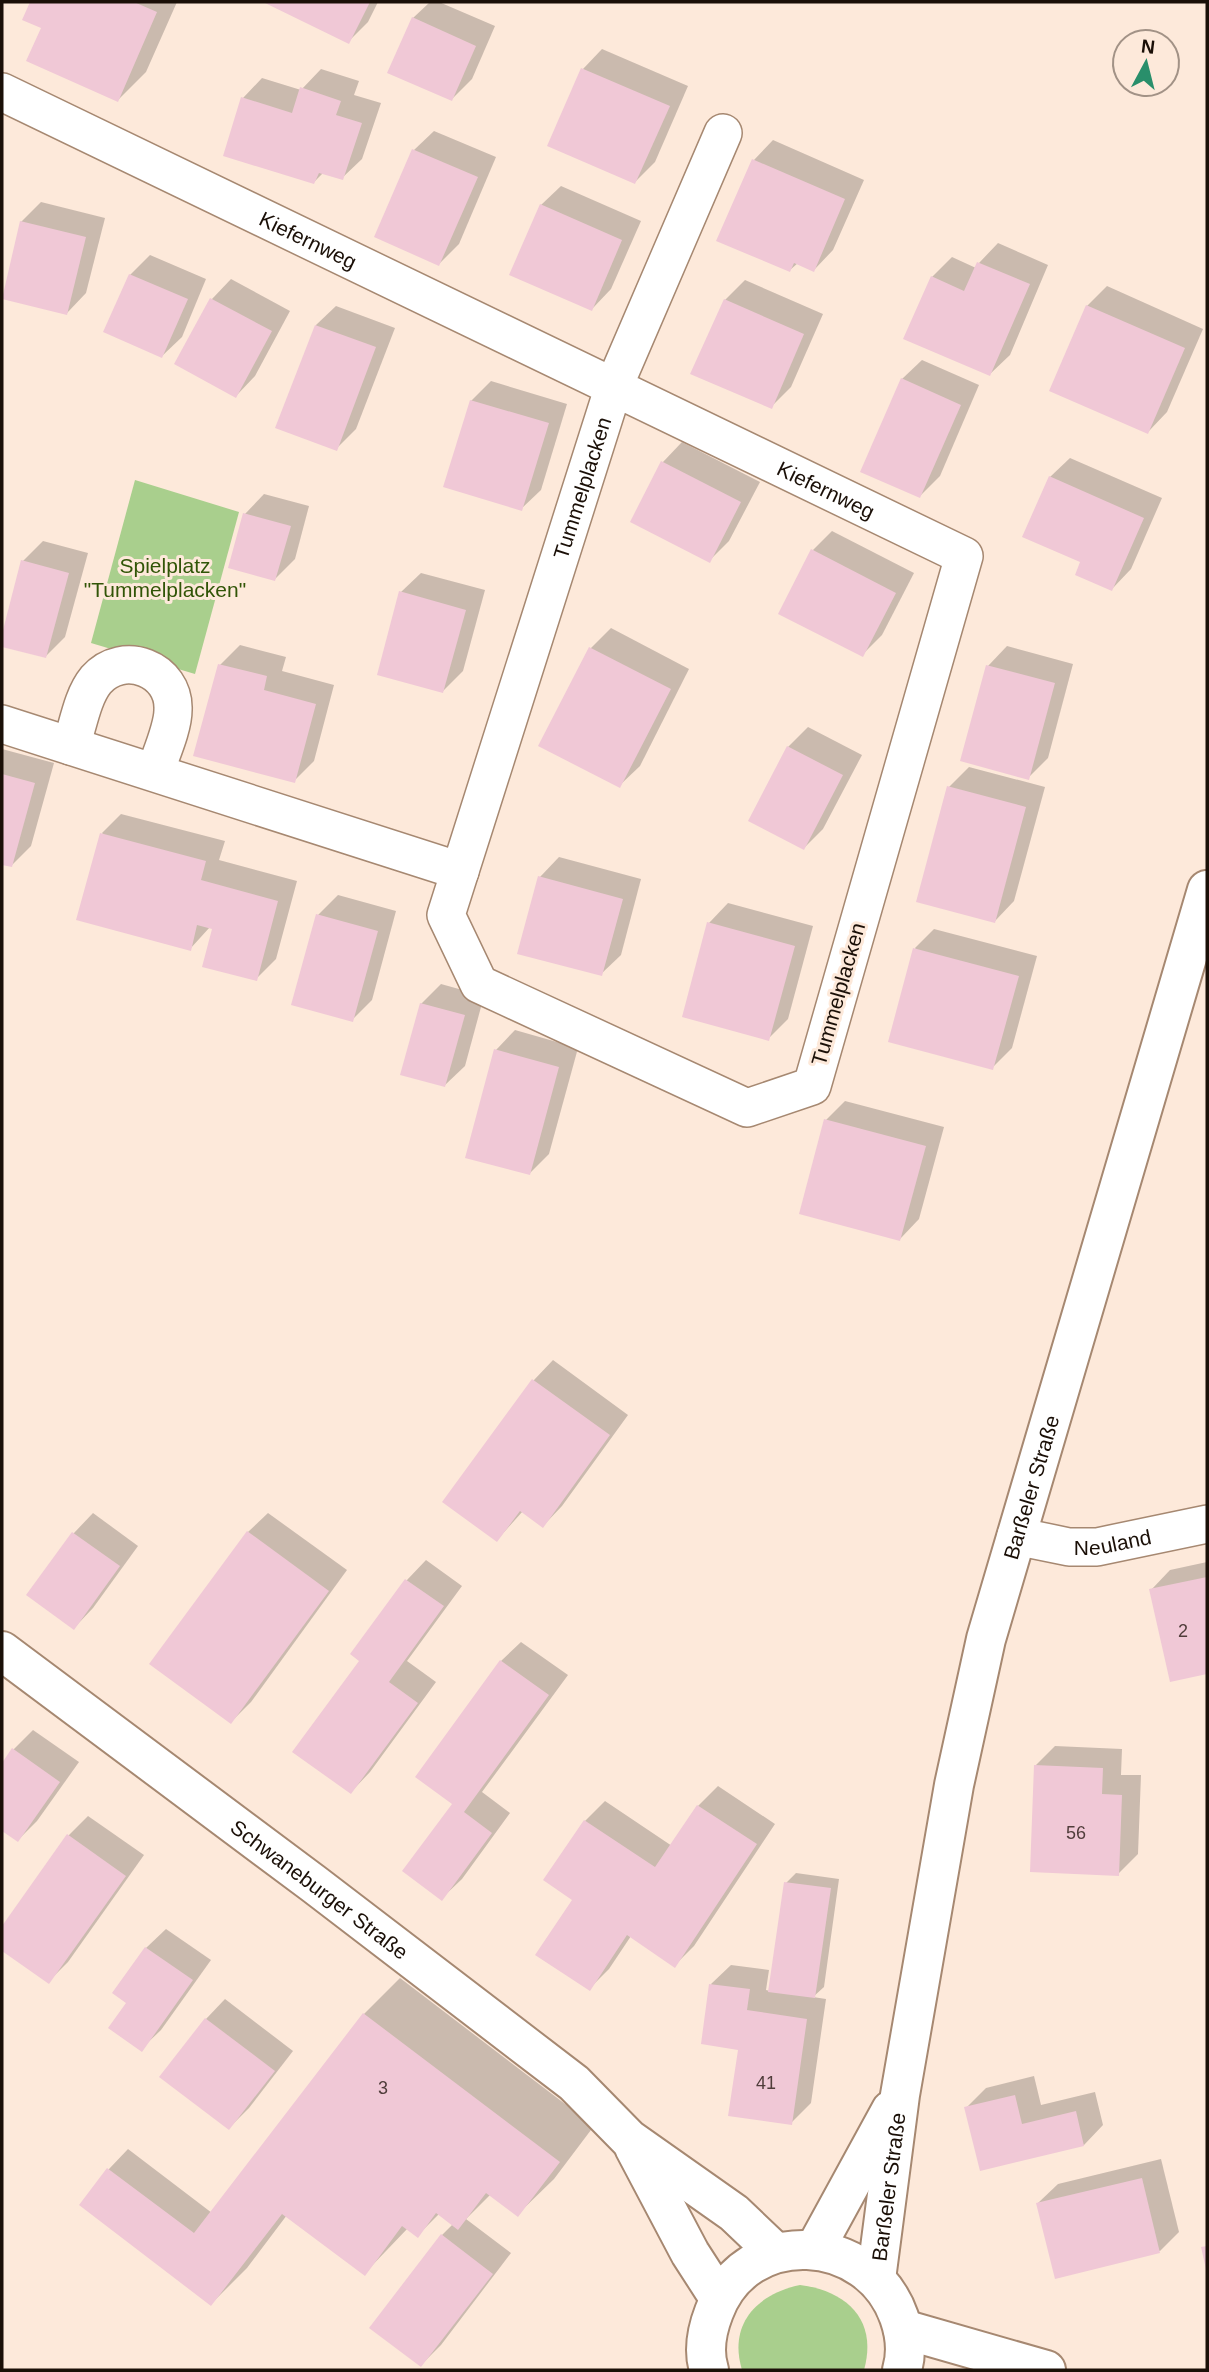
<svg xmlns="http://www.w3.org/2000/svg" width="1209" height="2372" font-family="Arial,sans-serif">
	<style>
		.green { fill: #a9cf8d }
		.shadow { fill: #0003 }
		.building { fill: #f0c8d6 }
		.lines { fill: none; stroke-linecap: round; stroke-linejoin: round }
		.street-casing { stroke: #a68871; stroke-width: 40 }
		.secondary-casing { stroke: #a68871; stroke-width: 42 }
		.street { stroke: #fff; stroke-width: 37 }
		.secondary { stroke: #fff; stroke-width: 38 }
		.labels { text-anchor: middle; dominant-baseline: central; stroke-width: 6; stroke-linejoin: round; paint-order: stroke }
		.number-label { font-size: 18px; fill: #503d3b }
		.street-label { font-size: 21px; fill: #1a0f07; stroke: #fde9da }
		.park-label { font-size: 21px; fill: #315507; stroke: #fde9da }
	</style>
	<rect width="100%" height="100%" fill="#fde9da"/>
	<g class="green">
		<path d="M135 480 239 512 195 674 91 643Z"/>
		<path d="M800 2285C847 2291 878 2320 864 2370H742C728 2324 757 2294 800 2285Z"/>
	</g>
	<g class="shadow">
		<path d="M32 2H177L146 72 118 100 44 27 24 19Z"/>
		<path d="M267 2H378L368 22 348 42Z"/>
		<path d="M430 2H439L495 26 472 79 452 99 413 18Z"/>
		<path d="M602 49 688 86 655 162 635 182 583 69Z"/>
		<path d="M321 69 359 81 354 95 381 103 362 159 342 178 324 172 314 182 243 98 262 78 301 90Z"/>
		<path d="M434 131 496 157 459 244 439 264 414 150Z"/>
		<path d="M773 140 864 180 833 250 814 270 798 263 790 270 754 160Z"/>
		<path d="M561 186 641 221 611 289 592 309 541 205Z"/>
		<path d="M41 202 105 218 86 293 67 313 21 222Z"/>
		<path d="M998 243 1048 265 1010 355 990 374 932 277 952 257 976 268 979 263Z"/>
		<path d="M150 255 206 279 182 337 162 356 105 331 130 275Z"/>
		<path d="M231 279 290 311 255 376 236 396 212 299Z"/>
		<path d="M745 280 823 314 791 387 771 407 725 300Z"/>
		<path d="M1107 286 1203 329 1167 412 1148 432 1087 306Z"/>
		<path d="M336 306 395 328 356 429 336 449 316 325Z"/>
		<path d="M922 360 979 385 940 476 920 496 902 379Z"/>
		<path d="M491 381 567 404 541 490 521 509 471 401Z"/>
		<path d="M682 442 760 482 729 541 710 560 632 521 663 462Z"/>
		<path d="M1070 458 1162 498 1131 569 1112 589 1082 561 1050 477Z"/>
		<path d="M264 494 309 506 295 559 275 579 245 514Z"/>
		<path d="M832 531 914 573 882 635 862 655 813 550Z"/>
		<path d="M43 541 88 553 65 637 46 656 2 645 23 561Z"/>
		<path d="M421 573 485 590 463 671 443 691 401 592Z"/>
		<path d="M611 628 689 669 640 766 620 785 541 745 591 648Z"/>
		<path d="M240 645 286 657 282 671 334 685 314 761 294 781 220 665Z"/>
		<path d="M1007 646 1073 664 1048 758 1028 778 988 666Z"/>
		<path d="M808 727 862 755 823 829 804 848 750 821 788 747Z"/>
		<path d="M2 749 54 763 31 846 12 865 2 863Z"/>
		<path d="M969 767 1045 787 1014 901 995 921 949 787Z"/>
		<path d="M121 814 225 841 219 860 297 881 276 959 256 979 215 928 210 927 190 949 102 833Z"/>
		<path d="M559 857 641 879 621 955 601 974 540 877Z"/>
		<path d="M338 895 396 911 372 1000 352 1020 318 915Z"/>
		<path d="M728 903 813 926 788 1019 768 1039 709 923Z"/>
		<path d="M934 929 1037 956 1012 1048 992 1068 915 948Z"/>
		<path d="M441 984 484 996 465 1066 445 1085 421 1004Z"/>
		<path d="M515 1030 578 1048 549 1154 530 1173 496 1050Z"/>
		<path d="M845 1101 944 1127 919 1219 900 1239 826 1120Z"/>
		<path d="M553 1360 628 1415 562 1506 543 1526 523 1511 497 1540 445 1501 534 1380Z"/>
		<path d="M93 1513 138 1546 93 1608 74 1628 28 1595 74 1533Z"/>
		<path d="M268 1513 347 1570 251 1702 231 1722 248 1532Z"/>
		<path d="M426 1560 462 1586 407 1661 436 1682 370 1772 351 1792 361 1660 353 1654 407 1580Z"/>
		<path d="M1207 1562V1672L1171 1680 1151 1590 1170 1570Z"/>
		<path d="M521 1642 568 1675 482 1792 510 1813 462 1879 442 1898 454 1803 501 1661Z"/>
		<path d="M33 1730 79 1762 37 1821 18 1840 2 1829V1766L14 1749Z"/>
		<path d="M1055 1746 1122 1749 1121 1775H1141L1138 1854 1118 1874 1035 1766Z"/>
		<path d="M718 1786 775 1824 694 1946 674 1966 631 1936 609 1969 589 1989 575 1899 585 1821 605 1801 672 1846 698 1806Z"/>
		<path d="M88 1816 144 1855 68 1962 48 1982 2 1949V1929L69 1835Z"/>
		<path d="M796 1873 839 1879 824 1987 813 1997 826 1999 811 2103 791 2123 740 2048 711 1984 731 1965 769 1970 766 1990 770 1991 786 1883Z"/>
		<path d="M166 1929 211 1960 161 2030 141 2049 128 2002 146 1948Z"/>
		<path d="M400 1978 594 2126 554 2179 518 2214 491 2194 466 2219 511 2253 441 2345 421 2365 442 2235 453 2224 440 2213 417 2236 408 2228 364 2274 287 2215 247 2268 211 2304 81 2205 109 2169 128 2149 212 2213 364 2014Z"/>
		<path d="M225 1999 293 2051 249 2108 229 2128 206 2019Z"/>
		<path d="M1034 2076 1041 2105 1095 2092 1103 2125 1084 2145 966 2108 986 2088Z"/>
		<path d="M1161 2159 1179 2232 1160 2251 1038 2203 1058 2184Z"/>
	</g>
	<g class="building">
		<path d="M30 2H134L157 12 118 102 26 61 41 28 22 20Z"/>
		<path d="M263 2H370L349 44Z"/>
		<path d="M412 17 476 46 452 101 387 73Z"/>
		<path d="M581 68 670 106 635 184 547 146Z"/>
		<path d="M300 87 341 101 336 115 362 123 343 180 319 173 314 184 223 156 241 97 292 113Z"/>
		<path d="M412 149 478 177 439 266 374 237Z"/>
		<path d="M752 159 845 199 814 272 794 263 790 272 716 241Z"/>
		<path d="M540 204 622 240 592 311 509 275Z"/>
		<path d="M20 221 86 237 67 315 2 299Z"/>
		<path d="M977 262 1030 284 990 376 903 339 931 276 964 291Z"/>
		<path d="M129 274 188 299 162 358 103 332Z"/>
		<path d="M210 298 272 331 236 398 174 364Z"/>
		<path d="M724 299 804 334 772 409 690 374Z"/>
		<path d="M1086 305 1185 348 1148 434 1049 391Z"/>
		<path d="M315 325 376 347 337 451 275 428Z"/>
		<path d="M901 378 961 405 920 498 860 472Z"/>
		<path d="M470 400 549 423 522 511 443 487Z"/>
		<path d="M661 461 741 502 710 563 630 522Z"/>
		<path d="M1049 476 1144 518 1112 591 1075 575 1080 562 1022 537Z"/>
		<path d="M243 513 291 526 275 581 228 568Z"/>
		<path d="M811 549 896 593 863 657 778 614Z"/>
		<path d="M21 560 69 573 46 658 2 647V634Z"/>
		<path d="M399 591 466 610 443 693 377 675Z"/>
		<path d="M589 647 671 689 620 788 538 746Z"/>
		<path d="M218 664 267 676 264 690 316 704 295 783 193 756Z"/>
		<path d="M986 665 1055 683 1029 780 960 761Z"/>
		<path d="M787 746 843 775 804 850 748 821Z"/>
		<path d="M2 774 35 783 12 867 2 865Z"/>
		<path d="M947 786 1026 807 995 923 916 902Z"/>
		<path d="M100 833 206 861 201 880 278 901 257 981 202 967 212 929 197 925 191 951 76 920Z"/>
		<path d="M538 876 623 899 602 976 517 954Z"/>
		<path d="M316 914 378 931 353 1022 291 1005Z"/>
		<path d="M707 922 795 946 769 1041 682 1017Z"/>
		<path d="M913 948 1019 976 993 1070 888 1042Z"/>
		<path d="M420 1003 465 1015 445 1087 400 1075Z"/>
		<path d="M494 1049 559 1067 530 1175 465 1158Z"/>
		<path d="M824 1119 926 1146 900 1241 799 1214Z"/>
		<path d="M532 1379 610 1435 543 1528 520 1511 497 1542 442 1502Z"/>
		<path d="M247 1531 329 1591 231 1724 149 1664Z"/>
		<path d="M72 1532 120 1566 74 1630 26 1595Z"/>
		<path d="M1207 1577V1674L1170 1682 1149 1589Z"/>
		<path d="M405 1579 444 1606 389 1682 418 1703 351 1794 292 1752 359 1661 350 1654Z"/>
		<path d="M500 1660 549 1695 464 1812 492 1833 442 1901 402 1871 452 1804 415 1777Z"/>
		<path d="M12 1748 60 1782 18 1842 2 1831V1763Z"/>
		<path d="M1034 1765 1103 1768 1102 1794 1122 1795 1119 1876 1030 1872Z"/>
		<path d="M697 1805 757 1844 675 1968 627 1935 590 1991 535 1955 572 1900 543 1880 584 1820 655 1867Z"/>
		<path d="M67 1834 126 1876 49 1984 2 1951V1926Z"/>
		<path d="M784 1882 831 1888 815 1998 768 1992Z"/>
		<path d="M145 1947 193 1980 142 2052 108 2028 126 2003 112 1993Z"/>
		<path d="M709 1984 750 1989 747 2010 807 2019 792 2125 728 2116 738 2050 701 2044Z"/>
		<path d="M363 2013 560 2162 518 2217 486 2193 458 2230 436 2213 418 2238 402 2226 365 2276 282 2214 211 2306 79 2205 107 2168 194 2233Z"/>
		<path d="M205 2018 275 2071 229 2130 159 2077Z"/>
		<path d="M1015 2095 1022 2124 1076 2111 1084 2146 980 2171 964 2107Z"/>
		<path d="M1142 2178 1160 2253 1055 2279 1036 2203Z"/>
		<path d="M441 2234 493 2274 421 2367 369 2328Z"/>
		<path d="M1207 2246V2269H1206L1201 2247Z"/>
	</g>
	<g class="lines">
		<defs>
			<g id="street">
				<path id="s1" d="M2 92 964 556 812 1086 747 1108 479 984 446 915 614 386 723 133"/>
				<path d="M2 724 460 871"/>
				<path d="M71 746C78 726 82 697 96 680 123 649 175 669 173 710 173 728 161 754 155 772"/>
				<path id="s2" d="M1016 1536 1069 1547H1097L1207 1524"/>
			</g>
			<g id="secondary">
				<path id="s3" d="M2 1651 314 1884 574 2083 629 2139 734 2213 776 2253"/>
				<path d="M634 2147 690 2253 719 2298"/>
				<path d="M815 2249 891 2110"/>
				<path id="s4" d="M876 2279 900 2095 954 1785 986 1639 1207 890"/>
				<path d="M903 2329 1046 2370"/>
				<path d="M709 2370C703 2351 707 2330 714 2312 746 2225 869 2232 899 2317 905 2334 907 2353 902 2370"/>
			</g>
		</defs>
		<use href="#street" class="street-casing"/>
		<use href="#secondary" class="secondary-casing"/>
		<use href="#street" class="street"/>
		<use href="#secondary" class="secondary"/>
	</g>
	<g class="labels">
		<g class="number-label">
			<text x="1183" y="1631">2</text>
			<text x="1076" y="1833">56</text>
			<text x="766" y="2083">41</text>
			<text x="383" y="2088">3</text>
		</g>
		<g class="street-label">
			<text stroke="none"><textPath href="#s1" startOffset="340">Kiefernweg</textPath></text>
			<text stroke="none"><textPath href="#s1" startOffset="2508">Tummelplacken</textPath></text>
			<text stroke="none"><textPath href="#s1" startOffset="915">Kiefernweg</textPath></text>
			<text transform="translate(838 994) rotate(-74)">Tummelplacken</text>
			<text stroke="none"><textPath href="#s4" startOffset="808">Barßeler Straße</textPath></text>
			<text stroke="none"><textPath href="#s2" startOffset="98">Neuland</textPath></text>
			<text stroke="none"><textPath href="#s3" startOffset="397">Schwaneburger Straße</textPath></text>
			<text stroke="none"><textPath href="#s4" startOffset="93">Barßeler Straße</textPath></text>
		</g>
		<g class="park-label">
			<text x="165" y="565">Spielplatz<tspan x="165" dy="24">"Tummelplacken"</tspan></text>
		</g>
	</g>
	<rect width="1209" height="2372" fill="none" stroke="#1a0f07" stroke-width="7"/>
	<g transform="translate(1146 63) rotate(7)"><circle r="33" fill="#fde9da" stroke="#a29286" stroke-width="2"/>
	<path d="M0-5L12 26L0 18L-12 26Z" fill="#298f6b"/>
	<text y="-10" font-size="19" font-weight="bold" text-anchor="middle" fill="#1a0f07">N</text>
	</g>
</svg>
